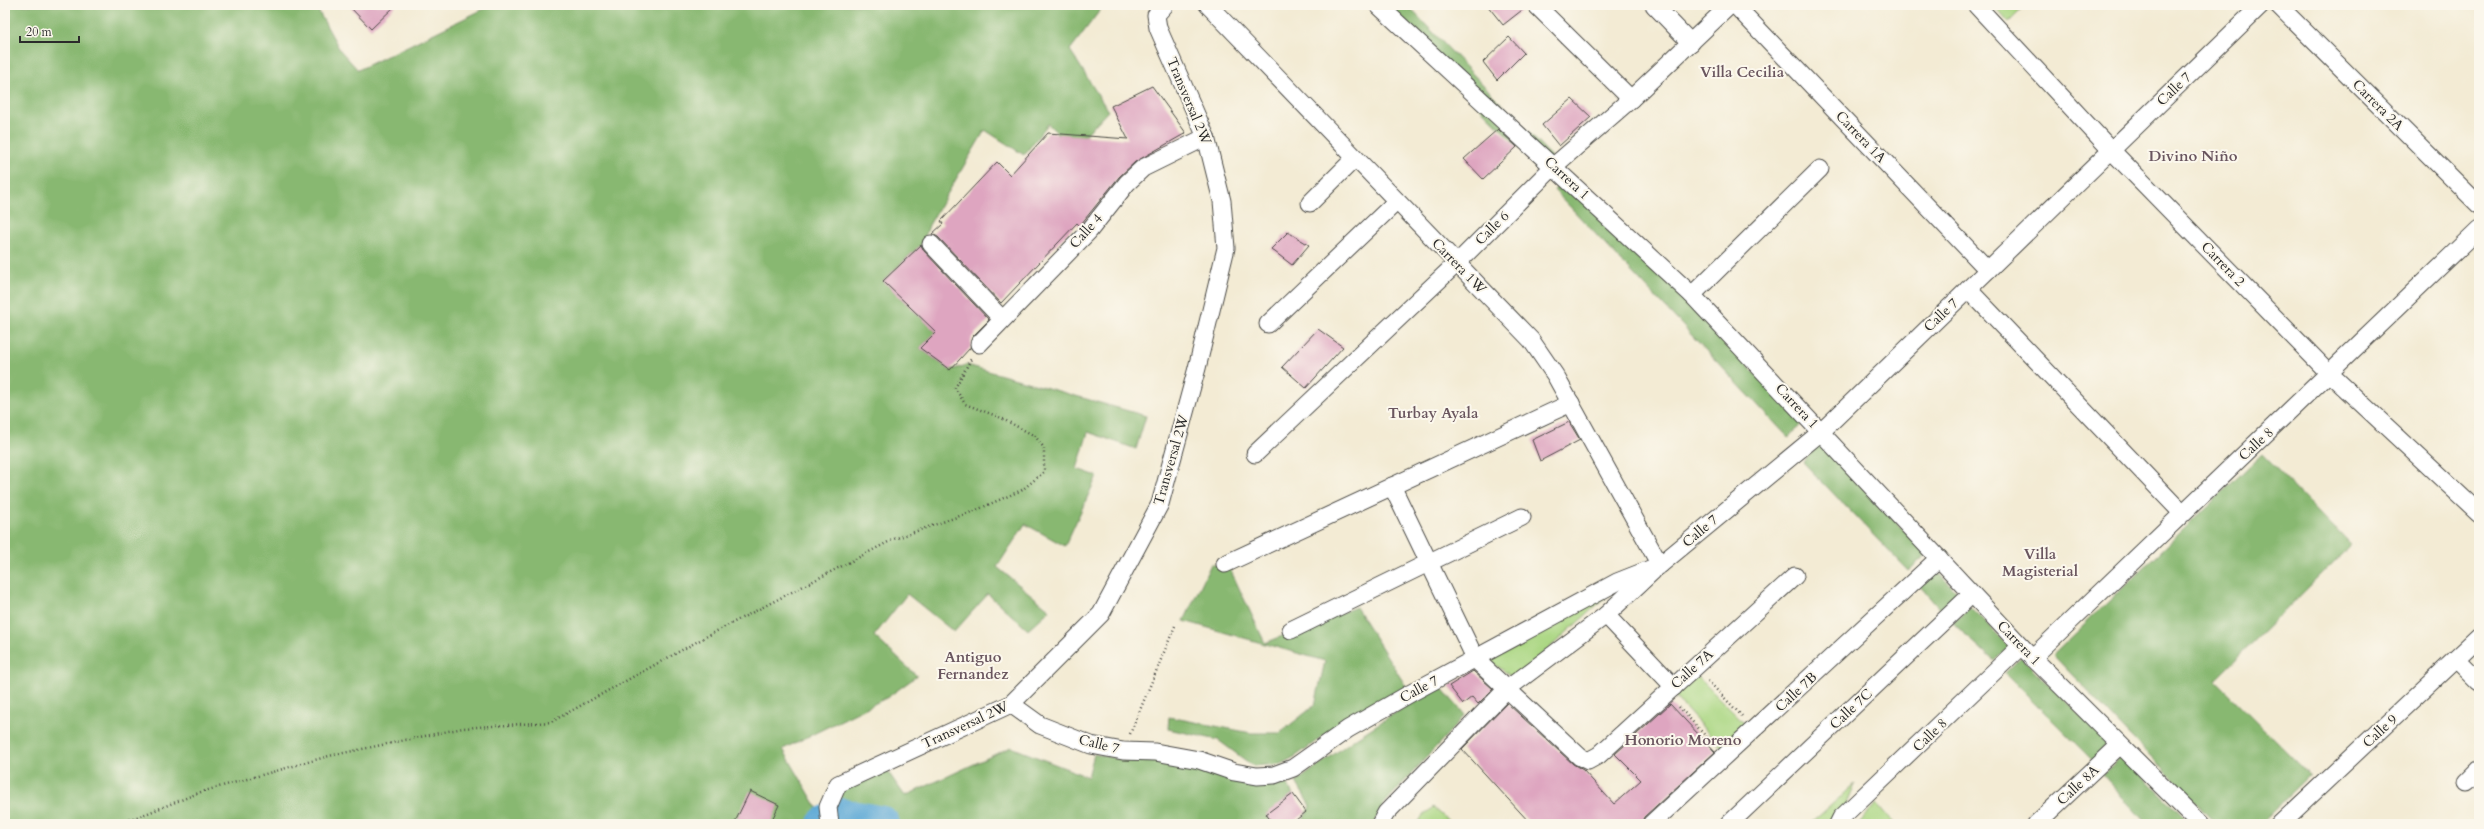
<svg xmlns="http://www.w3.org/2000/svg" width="2484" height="829" font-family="Cardo,serif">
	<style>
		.green { fill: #abd783; stroke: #6b8157 }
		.forest { fill: #88b871; stroke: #5a724e }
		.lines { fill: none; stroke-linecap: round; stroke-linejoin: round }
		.river { stroke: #5da9d6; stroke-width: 36 }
		.building { fill: #dea5c0 }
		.street-casing { stroke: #494844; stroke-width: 19 }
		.path { stroke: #494844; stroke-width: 2.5; stroke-dasharray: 1 3; stroke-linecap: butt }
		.street { stroke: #fff; stroke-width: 17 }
		.labels { text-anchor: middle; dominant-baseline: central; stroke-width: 4; stroke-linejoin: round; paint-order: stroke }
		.street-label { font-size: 14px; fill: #2b2b2b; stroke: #fbf7ec }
		.neighbourhood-label { font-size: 15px; font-weight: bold; fill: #6a565f; stroke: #fbf7ec }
	</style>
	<rect width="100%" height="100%" fill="#fbf7ec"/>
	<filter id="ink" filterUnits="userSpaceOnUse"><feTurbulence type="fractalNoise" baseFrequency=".025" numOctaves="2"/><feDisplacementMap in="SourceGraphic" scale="8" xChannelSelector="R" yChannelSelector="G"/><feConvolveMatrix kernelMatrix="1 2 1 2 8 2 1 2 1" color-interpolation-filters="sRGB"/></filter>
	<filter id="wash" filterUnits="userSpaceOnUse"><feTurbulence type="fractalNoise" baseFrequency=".012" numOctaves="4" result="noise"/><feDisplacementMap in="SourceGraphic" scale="16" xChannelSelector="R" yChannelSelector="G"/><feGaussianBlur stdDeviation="0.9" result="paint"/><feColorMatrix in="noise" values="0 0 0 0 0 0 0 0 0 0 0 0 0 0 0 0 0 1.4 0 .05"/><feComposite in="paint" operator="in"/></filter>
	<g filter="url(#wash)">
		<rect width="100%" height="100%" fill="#f3ebd4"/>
		<g class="green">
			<path d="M1994 5H2026L2009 22Z"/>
			<path d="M1619 585 1515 679 1487 659Z"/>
			<path d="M1697 676 1746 725 1722 748 1674 696Z"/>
			<path d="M1855 784 1838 824H1811V823Z"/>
			<path d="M1877 804 1894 824H1858Z"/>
			<path d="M1433 807 1452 824H1415Z"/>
		</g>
		<g class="forest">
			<path d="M5 5H315L340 50 358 70 492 5H1104L1070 50 1108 111 1073 148 1048 124 1024 155 985 130 929 225 923 243 883 281 936 332 920 348 950 370 967 365 1146 416 1136 449 1088 432 1077 469 1097 476 1065 546 1025 524 997 567 1050 610 1028 630 988 594 954 632 907 594 874 636 917 676 888 697 783 749 818 809 821 824H5Z"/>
			<path d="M1380 5H1407L1554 159 1541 170Z"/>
			<path d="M1568 176 1802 423 1789 438 1554 190Z"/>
			<path d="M1820 443 1927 554 1908 571 1803 462Z"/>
			<path d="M2262 454 2351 545 2215 680 2310 775 2260 824H2216L2053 655Z"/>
			<path d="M1211 564 1230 569 1265 643 1356 607 1407 688 1333 729 1296 756 1281 764 1253 766 1218 740 1168 729 1169 717 1251 733H1280L1315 705 1325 661 1184 621Z"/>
			<path d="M1934 569 1960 595 1942 612 1919 585Z"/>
			<path d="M1970 607 2009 646 1994 661 1953 623Z"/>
			<path d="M2021 657 2108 743 2093 761 2005 673Z"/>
			<path d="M1439 685 1465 715 1383 805 1374 824H1301L1310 806 1296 782 1356 738Z"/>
			<path d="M1011 747 1088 777 1094 754 1124 760 1144 755 1194 763 1251 787 1287 784 1293 794 1266 814 1273 824H840L835 807 844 788 886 769 905 796Z"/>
			<path d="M2123 755 2191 824H2147L2102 775Z"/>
		</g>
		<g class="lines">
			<path class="river" d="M825 824 841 816 882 824"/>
		</g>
		<g id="blocks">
			<g class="building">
				<path d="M348 5H396L371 29Z"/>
				<path d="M1487 5H1526V7L1503 25Z"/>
				<path d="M1509 37 1524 53 1497 80 1483 62Z"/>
				<path d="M1152 86 1186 133 1135 162 1119 177 1081 224 1080 226 1077 223 1001 303 938 237 932 234 943 224 941 221 997 162 1010 175 1048 133 1128 139 1111 106Z"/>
				<path d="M1572 99 1591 117 1559 146 1542 125Z"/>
				<path d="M1498 129 1517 147 1483 179 1464 159Z"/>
				<path d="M1288 232 1309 245 1292 265 1271 249Z"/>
				<path d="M921 245 924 251 989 320 972 337 970 348 950 370 920 348 936 332 883 281Z"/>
				<path d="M1318 329 1343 347 1306 388 1282 367Z"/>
				<path d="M1569 422 1580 440 1540 461 1532 440Z"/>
				<path d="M1473 671 1493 689 1478 704 1472 697 1463 704 1449 686Z"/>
				<path d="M1507 703 1573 764 1583 770 1614 804 1641 780 1615 754 1670 704 1715 752 1644 817 1641 824H1531L1462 749Z"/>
				<path d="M750 791 779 805 770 824H734Z"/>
				<path d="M1293 794 1306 812 1291 824H1273L1266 814Z"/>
			</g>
		</g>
	</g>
	<g filter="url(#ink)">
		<use href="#blocks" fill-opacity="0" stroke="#494844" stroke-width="1"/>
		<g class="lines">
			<defs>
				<g id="street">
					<path d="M1208 5 1531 340 1555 375 1660 565"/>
					<path d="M1378 5 1692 295 2021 646 2200 824"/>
					<path d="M1536 5 1631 99"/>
					<path d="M1654 5 1691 43"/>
					<path d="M1735 5 1988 270"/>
					<path d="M1976 5 2111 150 2330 374 2479 513"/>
					<path d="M2278 5 2479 205"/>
					<path d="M1310 203 1355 158"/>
					<path d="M931 244 1002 319"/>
					<path d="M1968 289 2182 513"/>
					<path d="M1692 295 1820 169"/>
					<path d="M1268 324 1397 201"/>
					<path d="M979 344 1089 231 1127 183 1143 168 1206 137"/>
					<path d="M1255 454 1457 263 1554 166 1631 99 1730 5"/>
					<path d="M1392 486 1476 660 1580 757 1588 761 1599 755 1795 576"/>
					<path d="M1225 564 1571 403"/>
					<path d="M1606 615 1674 687"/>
					<path d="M1291 630 1522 517"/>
					<path d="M2032 658 2479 229"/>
					<path d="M2456 659 2479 682"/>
					<path d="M1011 704 1040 725 1091 745 1123 751 1155 752 1199 760 1234 772 1257 776 1274 775 1293 768 1348 729 1411 693 1617 582 1660 565 1821 432 2261 5"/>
					<path d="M2467 782 2479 770"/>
					<path d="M830 824 828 807 838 784 1011 704 1101 614 1160 504 1197 368 1226 248 1222 201 1206 137 1158 28 1156 15 1165 5"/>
					<path d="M1380 824 1386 813 1507 689 1606 615 1653 571"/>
					<path d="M1651 824 1939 558"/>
					<path d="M1729 824 1972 594"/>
					<path d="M1838 824 1841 818 2021 646"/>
					<path d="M2036 824 2120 745"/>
					<path d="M2280 824 2479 637"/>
				</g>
			</defs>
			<use href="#street" class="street-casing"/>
			<g class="path">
				<path d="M1708 681 1742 716"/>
				<path d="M1679 707 1712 743"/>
				<path d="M1130 734 1175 626"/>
				<path d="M110 824H118L148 813 201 792 329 756 463 728 551 722 711 634 894 539 974 511 1022 490 1044 472V448L1035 436 999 417 965 404 955 388 971 359"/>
			</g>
			<use href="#street" class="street"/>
		</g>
	</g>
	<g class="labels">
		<g class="street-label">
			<text transform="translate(2174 89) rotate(-44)">Calle 7</text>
			<text transform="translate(1189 101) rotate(67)">Transversal 2W</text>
			<text transform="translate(2378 105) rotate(45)">Carrera 2A</text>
			<text transform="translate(1861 137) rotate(46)">Carrera 1A</text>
			<text transform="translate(1567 178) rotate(43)">Carrera 1</text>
			<text transform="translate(1492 228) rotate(-45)">Calle 6</text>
			<text transform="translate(1086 231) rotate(-48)">Calle 4</text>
			<text transform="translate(2223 264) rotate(46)">Carrera 2</text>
			<text transform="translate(1459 266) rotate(46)">Carrera 1W</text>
			<text transform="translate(1941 315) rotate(-44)">Calle 7</text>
			<text transform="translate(1797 406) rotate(47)">Carrera 1</text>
			<text transform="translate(2256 444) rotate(-43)">Calle 8</text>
			<text transform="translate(1171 460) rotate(-74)">Transversal 2W</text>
			<text transform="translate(1700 531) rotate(-40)">Calle 7</text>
			<text transform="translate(2019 643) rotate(46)">Carrera 1</text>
			<text transform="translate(1692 669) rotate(-42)">Calle 7A</text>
			<text transform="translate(1419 689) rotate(-28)">Calle 7</text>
			<text transform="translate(1796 692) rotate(-43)">Calle 7B</text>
			<text transform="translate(1851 709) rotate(-43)">Calle 7C</text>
			<text transform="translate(965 725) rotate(-25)">Transversal 2W</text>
			<text transform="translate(2380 731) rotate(-43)">Calle 9</text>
			<text transform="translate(1930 735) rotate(-44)">Calle 8</text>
			<text transform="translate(1099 744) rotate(14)">Calle 7</text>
			<text transform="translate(2078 785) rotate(-43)">Calle 8A</text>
		</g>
		<g class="neighbourhood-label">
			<text x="1742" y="72">Villa Cecilia</text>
			<text x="2193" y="156">Divino Niño</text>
			<text x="1433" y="413">Turbay Ayala</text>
			<text x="2040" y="554">Villa<tspan x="2040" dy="17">Magisterial</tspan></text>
			<text x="973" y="657">Antiguo<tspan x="973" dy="17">Fernandez</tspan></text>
			<text x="1683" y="740">Honorio Moreno</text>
		</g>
	</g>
	<rect width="2484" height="829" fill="none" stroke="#fbf7ec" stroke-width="20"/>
	<path d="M20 36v6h59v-6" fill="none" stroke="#2b2b2b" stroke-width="2"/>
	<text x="26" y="36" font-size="12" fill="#2b2b2b" stroke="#fbf7ec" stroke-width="3" paint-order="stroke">20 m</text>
</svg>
